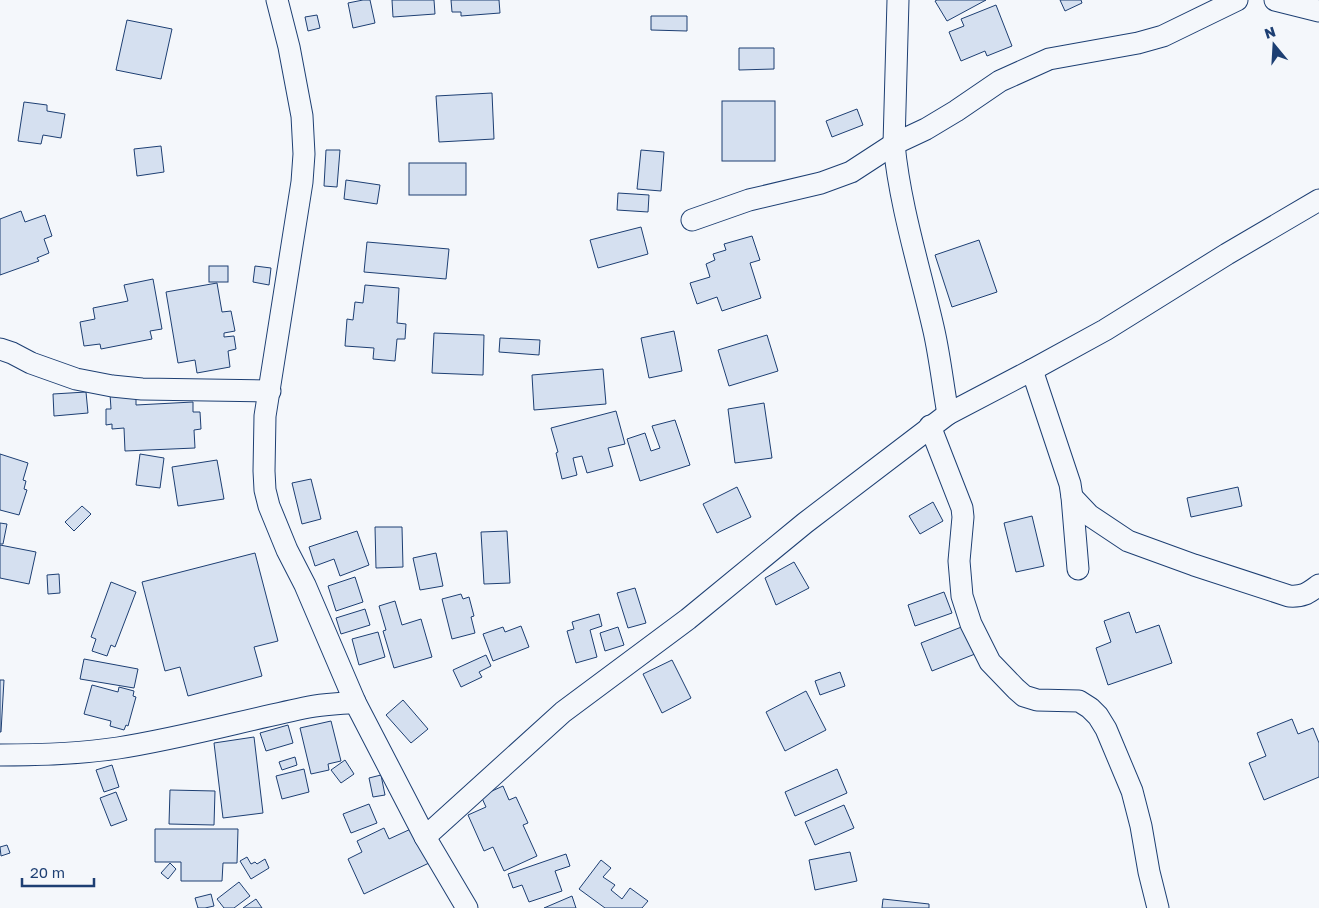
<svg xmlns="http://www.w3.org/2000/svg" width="1319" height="908" font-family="'Golos Text',sans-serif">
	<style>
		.building { fill: #d5e0f0; stroke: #1d3f73 }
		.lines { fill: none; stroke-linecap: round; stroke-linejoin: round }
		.minor-casing { stroke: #1d3f73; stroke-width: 23 }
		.minor { stroke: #f4f7fb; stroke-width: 21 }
	</style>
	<rect width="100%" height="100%" fill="#f4f7fb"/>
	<g class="building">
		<path d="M363 0H370L375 23 353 28 348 3Z"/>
		<path d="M392 0H434L435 14 393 17Z"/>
		<path d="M451 0H499L500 13 461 16V12H452Z"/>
		<path d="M937 0H986L947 21 935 1Z"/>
		<path d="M1060 0H1081L1082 3 1065 11Z"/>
		<path d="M996 5 1012 46 987 56 985 51 961 61 949 32 964 26 961 19Z"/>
		<path d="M317 15 320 28 308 31 305 17Z"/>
		<path d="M651 16H687V31L651 30Z"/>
		<path d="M127 20 172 29 161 79 116 70Z"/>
		<path d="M739 48H774V69L739 70Z"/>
		<path d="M492 93 494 139 439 142 436 96Z"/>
		<rect x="722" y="101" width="53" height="60"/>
		<path d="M24 102 47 105V111L65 114 61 138 43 135 41 144 18 141Z"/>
		<path d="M857 109 863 125 832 137 826 121Z"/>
		<path d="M161 146 164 172 137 176 134 149Z"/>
		<path d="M326 150H340L337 187 324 186Z"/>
		<path d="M641 150 664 152 661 191 637 189Z"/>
		<rect x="409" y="163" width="57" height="32"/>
		<path d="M346 180 380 185 377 204 344 199Z"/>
		<path d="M618 193 649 195 648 212 617 210Z"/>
		<path d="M21 211 25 222 45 215 52 236 44 239 49 253 37 258 39 261 0 275V219Z"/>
		<path d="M641 227 648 254 598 268 590 240Z"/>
		<path d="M752 236 760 260 750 263 761 298 722 311 717 297 697 304 690 283 710 277 706 264 715 260 713 254 726 250 724 244Z"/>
		<path d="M979 240 997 292 952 307 935 255Z"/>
		<path d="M367 242 449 249 446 279 364 272Z"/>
		<rect x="209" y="266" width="19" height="16"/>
		<path d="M255 266 271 268 269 285 253 282Z"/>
		<path d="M153 279 162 329 150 331 152 339 101 349 100 344 84 346 80 322 95 319 93 308 128 301 124 285Z"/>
		<path d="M217 283 222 312 231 311 235 331 224 333V337L234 336 236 349 228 351 230 367 197 373 195 360 178 363 166 292Z"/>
		<path d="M365 285 399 288 397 323 406 324 405 339H397L395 361 373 359 374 348 345 346 347 319 353 320 355 302 363 303Z"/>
		<path d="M674 331 682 371 649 378 641 338Z"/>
		<path d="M434 333 484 335 483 375 432 373Z"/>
		<path d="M767 335 778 371 729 386 718 350Z"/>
		<path d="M500 338 540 340 539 355 499 352Z"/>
		<path d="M603 369 606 404 534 410 532 375Z"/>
		<path d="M86 392 88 413 54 416 53 394Z"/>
		<path d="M136 393V405L193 402V412H200L201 429 194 430 195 448 125 451 124 428 112 429V424L106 425V409H111L110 394Z"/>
		<path d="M764 403 772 458 735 463 728 409Z"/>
		<path d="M616 411 625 444 608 448 613 466 587 473 582 456 573 458 577 475 562 479 556 453 558 452 551 428Z"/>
		<path d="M675 420 690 465 640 481 627 439 645 433 651 451 660 448 652 426Z"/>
		<path d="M0 454 28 463 23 480 26 481 24 489 27 490 19 515 0 510Z"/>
		<path d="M140 454 164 458 160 488 136 485Z"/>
		<path d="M217 460 224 499 178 506 172 467Z"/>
		<path d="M311 479 321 519 302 524 292 483Z"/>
		<path d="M737 487 751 517 717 533 703 504Z"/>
		<path d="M1238 487 1242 506 1191 517 1187 498Z"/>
		<path d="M933 502 943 521 920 534 909 516Z"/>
		<path d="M82 506 91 514 74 531 65 522Z"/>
		<path d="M1032 516 1044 566 1016 572 1004 523Z"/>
		<path d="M0 523 7 524 3 544H0Z"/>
		<path d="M375 527H402L403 567 376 568Z"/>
		<path d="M357 531 369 565 340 576 334 559 315 566 309 547Z"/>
		<path d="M507 531 510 583 484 584 481 532Z"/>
		<path d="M0 545 36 552 29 584 0 578Z"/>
		<path d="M255 553 278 641 254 647 262 676 188 696 180 667 165 671 142 582Z"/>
		<path d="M436 553 443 586 420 590 413 558Z"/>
		<path d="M794 562 809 588 776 605 765 578Z"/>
		<path d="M59 574 60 593 48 594 47 575Z"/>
		<path d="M355 577 363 602 336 611 328 586Z"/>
		<path d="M111 582 136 592 115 647 111 645 107 656 92 651 96 639 91 637Z"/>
		<path d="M635 588 646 623 628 628 617 593Z"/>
		<path d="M944 592 952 613 915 626 908 605Z"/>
		<path d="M461 594 463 599 469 597 474 616 471 617 475 633 452 639 442 599Z"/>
		<path d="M395 601 402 625 421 619 432 657 394 668 383 631 386 630 379 606Z"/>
		<path d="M365 609 370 625 341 634 336 618Z"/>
		<path d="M1129 612 1136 633 1159 625 1172 663 1108 685 1096 648 1111 642 1104 621Z"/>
		<path d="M599 614 602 626 590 630 597 657 576 663 567 631 574 629 572 622Z"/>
		<path d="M521 626 529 647 493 661 483 634 503 627 505 632Z"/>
		<path d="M964 626 975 654 932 671 921 643Z"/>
		<path d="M618 627 624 645 605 651 600 633Z"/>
		<path d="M378 632 385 657 359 665 352 639Z"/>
		<path d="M486 655 491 666 479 672 482 677 461 687 453 670Z"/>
		<path d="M84 659 138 669 134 688 80 679Z"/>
		<path d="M672 660 691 698 662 713 643 674Z"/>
		<path d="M840 672 845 686 820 695 815 681Z"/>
		<path d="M0 680H4L1 732H0Z"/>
		<path d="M92 685 118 692 119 687 134 691 133 696 136 697 128 726 126 725 124 730 110 726 111 721 84 714Z"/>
		<path d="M806 691 826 730 785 751 766 712Z"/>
		<path d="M403 700 428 729 411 743 386 715Z"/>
		<path d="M1292 719 1298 734 1313 728 1319 743V777L1264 800 1249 763 1266 756 1257 733Z"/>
		<path d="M331 721 341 761 328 764 329 770 311 774 300 728Z"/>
		<path d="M288 725 293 743 266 751 260 733Z"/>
		<path d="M254 737 263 813 223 818 214 743Z"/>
		<path d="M295 757 297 765 282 770 279 762Z"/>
		<path d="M345 760 354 774 341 783 331 770Z"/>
		<path d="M112 765 119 787 104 792 96 770Z"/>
		<path d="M304 769 309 792 282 799 276 776Z"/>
		<path d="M837 769 847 793 795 816 785 792Z"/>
		<path d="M381 775 385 795 373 797 369 778Z"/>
		<path d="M503 786 509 800 516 797 528 823 523 825 537 856 504 871 493 847 484 851 468 815 486 807 481 796Z"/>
		<path d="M170 790 215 791 214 825 169 824Z"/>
		<path d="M116 792 127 820 111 826 100 798Z"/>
		<path d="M369 804 377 823 351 833 343 814Z"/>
		<path d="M844 805 854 828 815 845 805 822Z"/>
		<path d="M384 828 389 839 413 828 429 863 364 894 348 859 362 852 357 841Z"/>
		<path d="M155 829H238L237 863H223L222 881H181V862H155Z"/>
		<path d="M7 845 10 853 1 856 0 847Z"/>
		<path d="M850 852 857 881 815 890 809 860Z"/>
		<path d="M566 854 570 866 555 871 562 891 529 902 522 885 513 888 508 874Z"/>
		<path d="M247 857 251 864 255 862 257 864 265 859 269 868 251 879 240 861Z"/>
		<path d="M601 860 611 868 603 877 615 885 611 890 622 899 630 888 648 901 642 908H605L579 889Z"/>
		<path d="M170 863 176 869 168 879 161 873Z"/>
		<path d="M239 882 250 896 234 908H224L217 899Z"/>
		<path d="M211 894 214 906 205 908H198L195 898Z"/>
		<path d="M572 896 576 908H544Z"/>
		<path d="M256 899 262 908H243Z"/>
		<path d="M883 899 929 904V908H882Z"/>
	</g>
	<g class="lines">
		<defs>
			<g id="minor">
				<path d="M277 0 289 47 302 116 304 154 302 182 265 416 264 471 265 490 269 506 287 550 305 585 355 702 425 837 467 908"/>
				<path d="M898 0 894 144C900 207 920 269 934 331 940 358 943 386 948 414"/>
				<path d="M1275 0 1319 11"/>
				<path d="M692 220 749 200 821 183 851 172 894 144 926 129 956 111 1000 81 1049 59 1138 43 1163 36 1237 0"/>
				<path d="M0 349 12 353 31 363 76 379 112 386 142 389 270 391"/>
				<path d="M1032 370 1070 484 1072 497 1078 569"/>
				<path d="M930 426 962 508 963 517 959 561 962 596 971 624 990 662 1016 689 1024 696 1037 700 1079 701 1090 708 1098 716 1106 729 1132 791 1141 826 1149 872 1158 908"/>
				<path d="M1072 497 1089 515 1128 541 1194 565 1289 596C1304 597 1308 593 1319 585"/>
				<path d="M0 755C40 755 79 754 118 748 183 738 245 720 309 707 324 704 340 704 355 702"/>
				<path d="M425 837 563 712 688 619 805 523 948 414 1032 370 1105 330 1227 254 1319 200"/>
			</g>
		</defs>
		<use href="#minor" class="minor-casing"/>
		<use href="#minor" class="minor"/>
	</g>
	<g transform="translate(1274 45) rotate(342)" stroke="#f4f7fb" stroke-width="4" paint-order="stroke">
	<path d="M0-4L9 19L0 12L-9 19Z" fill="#1d3f73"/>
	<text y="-8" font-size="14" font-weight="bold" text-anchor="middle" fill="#1d3f73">N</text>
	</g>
	<path d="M22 878v8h72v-8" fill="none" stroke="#1d3f73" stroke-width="2.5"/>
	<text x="30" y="878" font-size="15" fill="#1d3f73" stroke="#f4f7fb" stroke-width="4" paint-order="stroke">20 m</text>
</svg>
